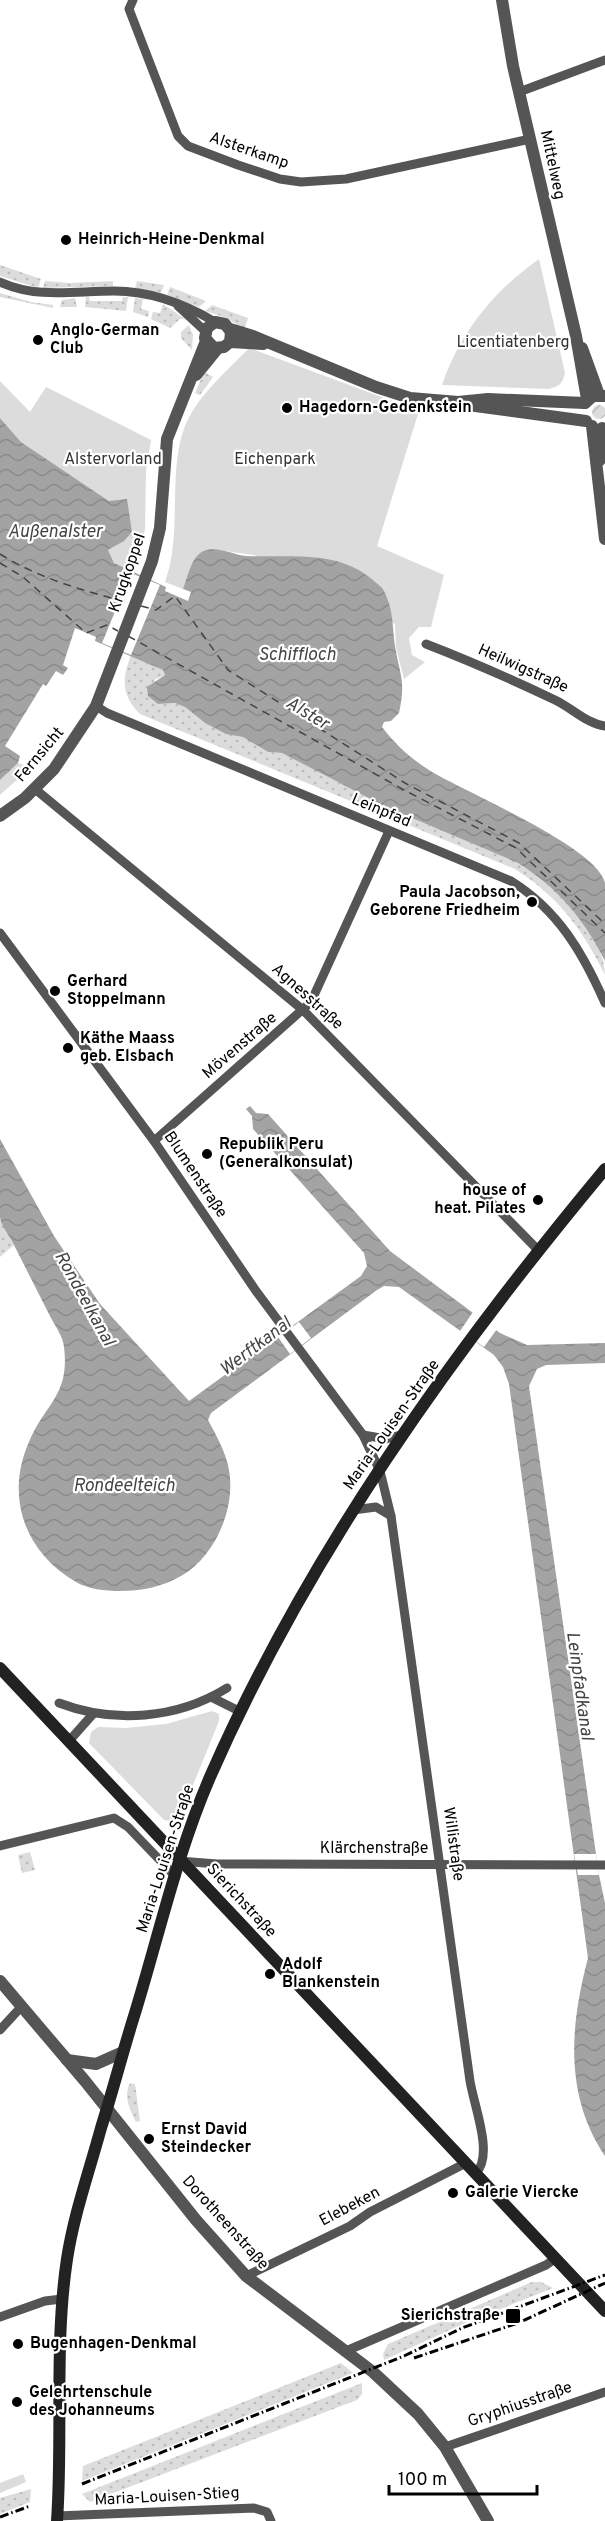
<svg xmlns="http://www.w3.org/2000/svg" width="605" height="2521" font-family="Overpass,sans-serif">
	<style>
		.grass { fill: url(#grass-dots) }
		.park { fill: #dcdcdc }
		.garden { fill: url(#garden-furrows) }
		.water { fill: url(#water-waves) }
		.pier { fill: #fff }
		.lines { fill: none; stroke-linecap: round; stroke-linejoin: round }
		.ferry { stroke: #444; stroke-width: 1.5; stroke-dasharray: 8 6; stroke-linecap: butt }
		.minor { stroke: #555; stroke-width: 9 }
		.tertiary { stroke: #555; stroke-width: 12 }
		.secondary { stroke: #222; stroke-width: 12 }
		.rail { stroke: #000; stroke-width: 3; stroke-dasharray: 9 3 1.5 3; stroke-linecap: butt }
		.poi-dot { fill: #000; stroke: #fff; stroke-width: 2 }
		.labels { text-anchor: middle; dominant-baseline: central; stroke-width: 4.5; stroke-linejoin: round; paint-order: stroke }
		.street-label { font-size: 16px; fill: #000; stroke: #fff }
		.poi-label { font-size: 16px; font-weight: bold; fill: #000; stroke: #fff; text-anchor: start }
		.park-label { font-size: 16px; fill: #333; stroke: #fff }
		.water-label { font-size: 18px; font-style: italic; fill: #444; stroke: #fff }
	</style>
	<defs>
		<pattern id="grass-dots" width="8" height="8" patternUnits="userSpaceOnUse" patternTransform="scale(1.5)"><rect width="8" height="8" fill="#dcdcdc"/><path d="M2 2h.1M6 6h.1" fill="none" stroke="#bbb" stroke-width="1.8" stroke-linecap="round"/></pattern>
		<pattern id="garden-furrows" width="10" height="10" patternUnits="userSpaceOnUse" patternTransform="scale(1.5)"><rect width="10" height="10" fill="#dcdcdc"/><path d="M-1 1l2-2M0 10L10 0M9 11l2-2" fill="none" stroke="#bbb"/></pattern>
		<pattern id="water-waves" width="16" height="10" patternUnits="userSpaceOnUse" patternTransform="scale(1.5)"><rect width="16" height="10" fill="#a3a3a3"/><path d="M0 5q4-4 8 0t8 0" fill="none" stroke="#8b8b8b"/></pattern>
	</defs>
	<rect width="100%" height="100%" fill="#fff"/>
	<g class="grass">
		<path d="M0 265 41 279 38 288 0 276Z"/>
		<path d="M45 281 70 283 113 281V286L43 288Z"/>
		<path d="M137 281 164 285 161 293 135 288Z"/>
		<path d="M170 287 206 301 199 307 167 295Z"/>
		<path d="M0 293 31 302 53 305V308L0 297Z"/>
		<path d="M86 297H89L90 301H122L123 297H128L126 311 85 307Z"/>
		<path d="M75 298 77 307H60L62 300Z"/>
		<path d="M135 298 143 299 141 309 149 311 148 317 133 312Z"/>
		<path d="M163 304 185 319H180L170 328 151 319 153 312 160 313Z"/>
		<path d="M212 305 248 318 244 330 227 318 205 311Z"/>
		<path d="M189 325 193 335 192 350 181 338V332Z"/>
		<path d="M204 372 213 377 200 395 195 393Z"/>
		<path d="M131 655 163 670 165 675 154 680 158 704 175 703 185 707 205 723 226 733 243 737 268 752 282 753 386 807 518 863C552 884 605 932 605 975 583 930 558 896 515 869L140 714C121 695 122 679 131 655Z"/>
		<path d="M0 1218 14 1245 0 1257Z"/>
		<path d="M30 1852 35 1870 22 1873 18 1855Z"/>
		<path d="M130 2083 135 2084 140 2121 136 2122C130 2109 123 2097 130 2083Z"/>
		<path d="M532 2282H541L553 2288 463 2324 384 2360 383 2354 388 2344Z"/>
		<path d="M341 2363 353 2373 82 2481 83 2466Z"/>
		<path d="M362 2383V2394L357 2400 90 2502 82 2494Z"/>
		<path d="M31 2489 30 2502 0 2514V2498Z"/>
	</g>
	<g class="park">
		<path d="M539 259 565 373C563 384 558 387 548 389L442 385C460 332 494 291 539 259Z"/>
		<path d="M249 348 406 406 405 411 418 414 377 546 444 575 431 627H419L409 638 412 655 425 662 404 679 396 648 395 624 254 555 217 550 194 562 183 589 165 582C183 533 167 472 185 426 198 395 226 372 249 348Z"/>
		<path d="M0 381 30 412 46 387 151 440 146 471 145 530 129 572 114 563 108 550 123 541 109 501 21 442 0 418Z"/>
		<path d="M18 763 31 767 0 795V780Z"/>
		<path d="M212 1711 219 1714V1721L180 1817 175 1822 164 1820 89 1743 91 1732 98 1727 126 1728 166 1724Z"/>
		<path d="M23 2474 26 2482 0 2493V2483Z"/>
	</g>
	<circle class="garden" cx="599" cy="412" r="7"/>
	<g class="water">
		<path d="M0 418 21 442 109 501 127 499 132 532 124 541 108 550 114 563 166 587 165 591 188 601 191 592 183 589C187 579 190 563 198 555 211 542 232 555 246 556 290 558 337 549 373 580 377 584 383 587 385 593 394 613 392 626 395 646 400 676 406 680 399 713L391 721 384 722 382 727C396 745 410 758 429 770 462 791 598 847 605 883 605 907 605 937 605 961 584 919 558 888 518 863L386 807 282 753 268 752 243 737 226 734 205 723 185 707 175 703 158 704 148 696 147 687 165 675 163 670 95 641 96 637 75 628 63 665 68 668 63 675 56 671 46 686 43 684 5 746 20 756 18 763 0 780Z"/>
		<path d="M250 1106 256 1113 268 1114 390 1251 500 1333 527 1345 605 1343V1363L546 1365 537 1369 529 1386 599 1875 605 1903V2156C564 2095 570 2026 588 1958L509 1384 503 1367 494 1355 399 1287 384 1286 377 1290 211 1413 208 1420C216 1435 226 1452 229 1470 236 1508 215 1557 181 1576 162 1587 141 1591 120 1591 105 1591 88 1589 76 1582 24 1552 5 1496 29 1442 45 1403 70 1396 64 1347 63 1337 56 1327 51 1318 38 1292 25 1267 12 1241 8 1234 1 1225 0 1217 0 1192 0 1164 0 1139L54 1236 100 1304 189 1401 361 1276 367 1266 364 1253 253 1129 252 1116 246 1109Z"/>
	</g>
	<g class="pier">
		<path d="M131 573 160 585 131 655 102 643Z"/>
		<path d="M473 1312 497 1329 484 1347 460 1331Z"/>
		<path d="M299 1322 311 1338 290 1354 278 1337Z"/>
		<path d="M574 1854H596L599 1875H578Z"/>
	</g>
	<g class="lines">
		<g class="ferry">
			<path d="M0 554C40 579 85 591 130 603"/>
			<path d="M0 563 23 577 86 633 107 625 118 631"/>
			<path d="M141 606 156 610 175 596 228 670 405 783 519 843 605 924"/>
			<path d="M128 636 404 790 516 848 605 933"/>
		</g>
		<g class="minor">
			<path d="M133 0 129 9 178 136 188 146 238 165 280 179 301 182 346 179 530 139"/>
			<path d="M519 92 605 60"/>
			<path d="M0 282C38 299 74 291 114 291 150 291 185 304 215 322"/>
			<path d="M178 306 205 331"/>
			<path d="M426 644C470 661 513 680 555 700 572 708 587 724 605 726"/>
			<path d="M96 706 107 713 511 881C558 910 583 953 605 1003"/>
			<path d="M35 789 303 1010 538 1250"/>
			<path d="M0 933 154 1141 256 1291 363 1435 380 1471 391 1516 470 2081C474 2106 494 2155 476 2173"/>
			<path d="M154 1141 311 1002 389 831"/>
			<path d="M363 1435 386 1439 404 1434"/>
			<path d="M353 1510 376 1507 391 1516"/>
			<path d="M211 1697 241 1712"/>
			<path d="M59 1703C114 1724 177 1719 227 1688"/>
			<path d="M69 1741 93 1714"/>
			<path d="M0 1846 114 1818 128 1827 176 1877"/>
			<path d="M179 1861 217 1864 605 1865"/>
			<path d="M0 2030 22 2006"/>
			<path d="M246 2276 350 2226 370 2212 466 2163"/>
			<path d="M0 2317 45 2301 62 2299"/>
			<path d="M346 2351 546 2265 556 2258"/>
			<path d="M445 2447 605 2392"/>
			<path d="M57 2516 254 2508 267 2512 271 2521"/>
		</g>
		<g class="tertiary">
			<path d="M502 0 513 66 576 336 587 399"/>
			<path d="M230 329 253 336 376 387 410 398 458 402 488 399 585 403"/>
			<path d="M230 342 231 332 225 324 215 322 207 328 205 338 214 348 224 347 230 342 263 344"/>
			<path d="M582 348 599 395"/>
			<path d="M196 375 218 348"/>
			<path d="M585 403 593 396H605"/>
			<path d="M468 405 586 421"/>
			<path d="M592 426 605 539"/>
			<path d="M600 460 602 428"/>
			<path d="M0 816 25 798 54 769 96 706 152 561 160 528 167 439 206 341"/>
			<path d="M0 1981 85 2081 196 2220 246 2276 373 2372 418 2414 445 2447 488 2521"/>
			<path d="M67 2060 96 2064 123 2052"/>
		</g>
		<g class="secondary">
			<path d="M0 1668 605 2311"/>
			<path d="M57 2521C63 2434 54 2346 67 2259 74 2214 89 2172 101 2128 113 2090 123 2051 135 2013 159 1935 177 1853 210 1777 307 1556 451 1354 605 1169"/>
		</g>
		<g class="rail">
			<path d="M414 2358 518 2323 605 2283"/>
			<path d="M82 2484 404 2356 462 2328 605 2275"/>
			<path d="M0 2517 30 2506"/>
		</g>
	</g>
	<g class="poi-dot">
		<circle cx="66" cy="240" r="6"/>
		<circle cx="38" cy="340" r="6"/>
		<circle cx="287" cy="408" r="6"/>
		<circle cx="532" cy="902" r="6"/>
		<circle cx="55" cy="991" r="6"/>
		<circle cx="68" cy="1048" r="6"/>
		<circle cx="207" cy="1154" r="6"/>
		<circle cx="538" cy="1200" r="6"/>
		<circle cx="270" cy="1974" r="6"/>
		<circle cx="149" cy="2139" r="6"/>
		<circle cx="453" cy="2193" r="6"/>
		<rect x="505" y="2308" width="16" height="16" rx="3"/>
		<circle cx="18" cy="2344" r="6"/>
		<circle cx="17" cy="2402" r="6"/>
	</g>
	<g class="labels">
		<g class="street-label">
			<text transform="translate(249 151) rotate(19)">Alsterkamp</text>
			<text transform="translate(552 165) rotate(78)">Mittelweg</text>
			<text transform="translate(128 573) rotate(-71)">Krugkoppel</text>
			<text transform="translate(523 669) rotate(24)">Heilwigstraße</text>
			<text transform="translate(40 755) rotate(-50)">Fernsicht</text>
			<text transform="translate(381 811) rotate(23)">Leinpfad</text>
			<text transform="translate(307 997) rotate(42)">Agnesstraße</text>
			<text transform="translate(240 1046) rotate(-41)">Mövenstraße</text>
			<text transform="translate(195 1175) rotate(56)">Blumenstraße</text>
			<text transform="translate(392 1425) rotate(-55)">Maria-Louisen-Straße</text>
			<text transform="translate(453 1844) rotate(82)">Willistraße</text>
			<text x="374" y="1849">Klärchenstraße</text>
			<text transform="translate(166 1859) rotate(-72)">Maria-Louisen-Straße</text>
			<text transform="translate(241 1901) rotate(47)">Sierichstraße</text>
			<text transform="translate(350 2207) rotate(-28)">Elebeken</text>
			<text transform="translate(225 2223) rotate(48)">Dorotheenstraße</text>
			<text transform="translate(520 2405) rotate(-19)">Gryphiusstraße</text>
			<text transform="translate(167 2497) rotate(-3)">Maria-Louisen-Stieg</text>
		</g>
		<g class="poi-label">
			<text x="78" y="240">Heinrich-Heine-Denkmal</text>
			<text x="50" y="331">Anglo-German<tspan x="50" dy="18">Club</tspan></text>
			<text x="299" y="408">Hagedorn-Gedenkstein</text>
			<text x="520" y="893" text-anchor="end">Paula Jacobson,<tspan x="520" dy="18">Geborene Friedheim</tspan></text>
			<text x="67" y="982">Gerhard<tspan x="67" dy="18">Stoppelmann</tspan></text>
			<text x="80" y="1039">Käthe Maass<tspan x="80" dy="18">geb. Elsbach</tspan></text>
			<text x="219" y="1145">Republik Peru<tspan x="219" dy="18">(Generalkonsulat)</tspan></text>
			<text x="526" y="1191" text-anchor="end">house of<tspan x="526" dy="18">heat. Pilates</tspan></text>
			<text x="282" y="1965">Adolf<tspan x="282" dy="18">Blankenstein</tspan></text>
			<text x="161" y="2130">Ernst David<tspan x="161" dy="18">Steindecker</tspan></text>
			<text x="465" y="2193">Galerie Viercke</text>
			<text x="500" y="2316" text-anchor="end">Sierichstraße</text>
			<text x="30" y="2344">Bugenhagen-Denkmal</text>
			<text x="29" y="2393">Gelehrtenschule<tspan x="29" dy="18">des Johanneums</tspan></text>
		</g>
		<g class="park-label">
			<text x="513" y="343">Licentiatenberg</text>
			<text x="113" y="460">Alstervorland</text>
			<text x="275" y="460">Eichenpark</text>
		</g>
		<g class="water-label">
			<text x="55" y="532">Außenalster</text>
			<text x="297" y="655">Schiffloch</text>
			<text transform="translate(307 714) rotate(31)">Alster</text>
			<text transform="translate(84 1299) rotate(61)">Rondeelkanal</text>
			<text transform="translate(256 1347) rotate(-37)">Werftkanal</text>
			<text x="124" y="1486">Rondeelteich</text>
			<text transform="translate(579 1686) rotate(82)">Leinpfadkanal</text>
		</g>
	</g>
	<path d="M389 2485v9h148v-9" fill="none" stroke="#000000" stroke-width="3"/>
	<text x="398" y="2485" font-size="18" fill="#000000" stroke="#ffffff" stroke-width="4.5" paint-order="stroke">100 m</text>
</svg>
